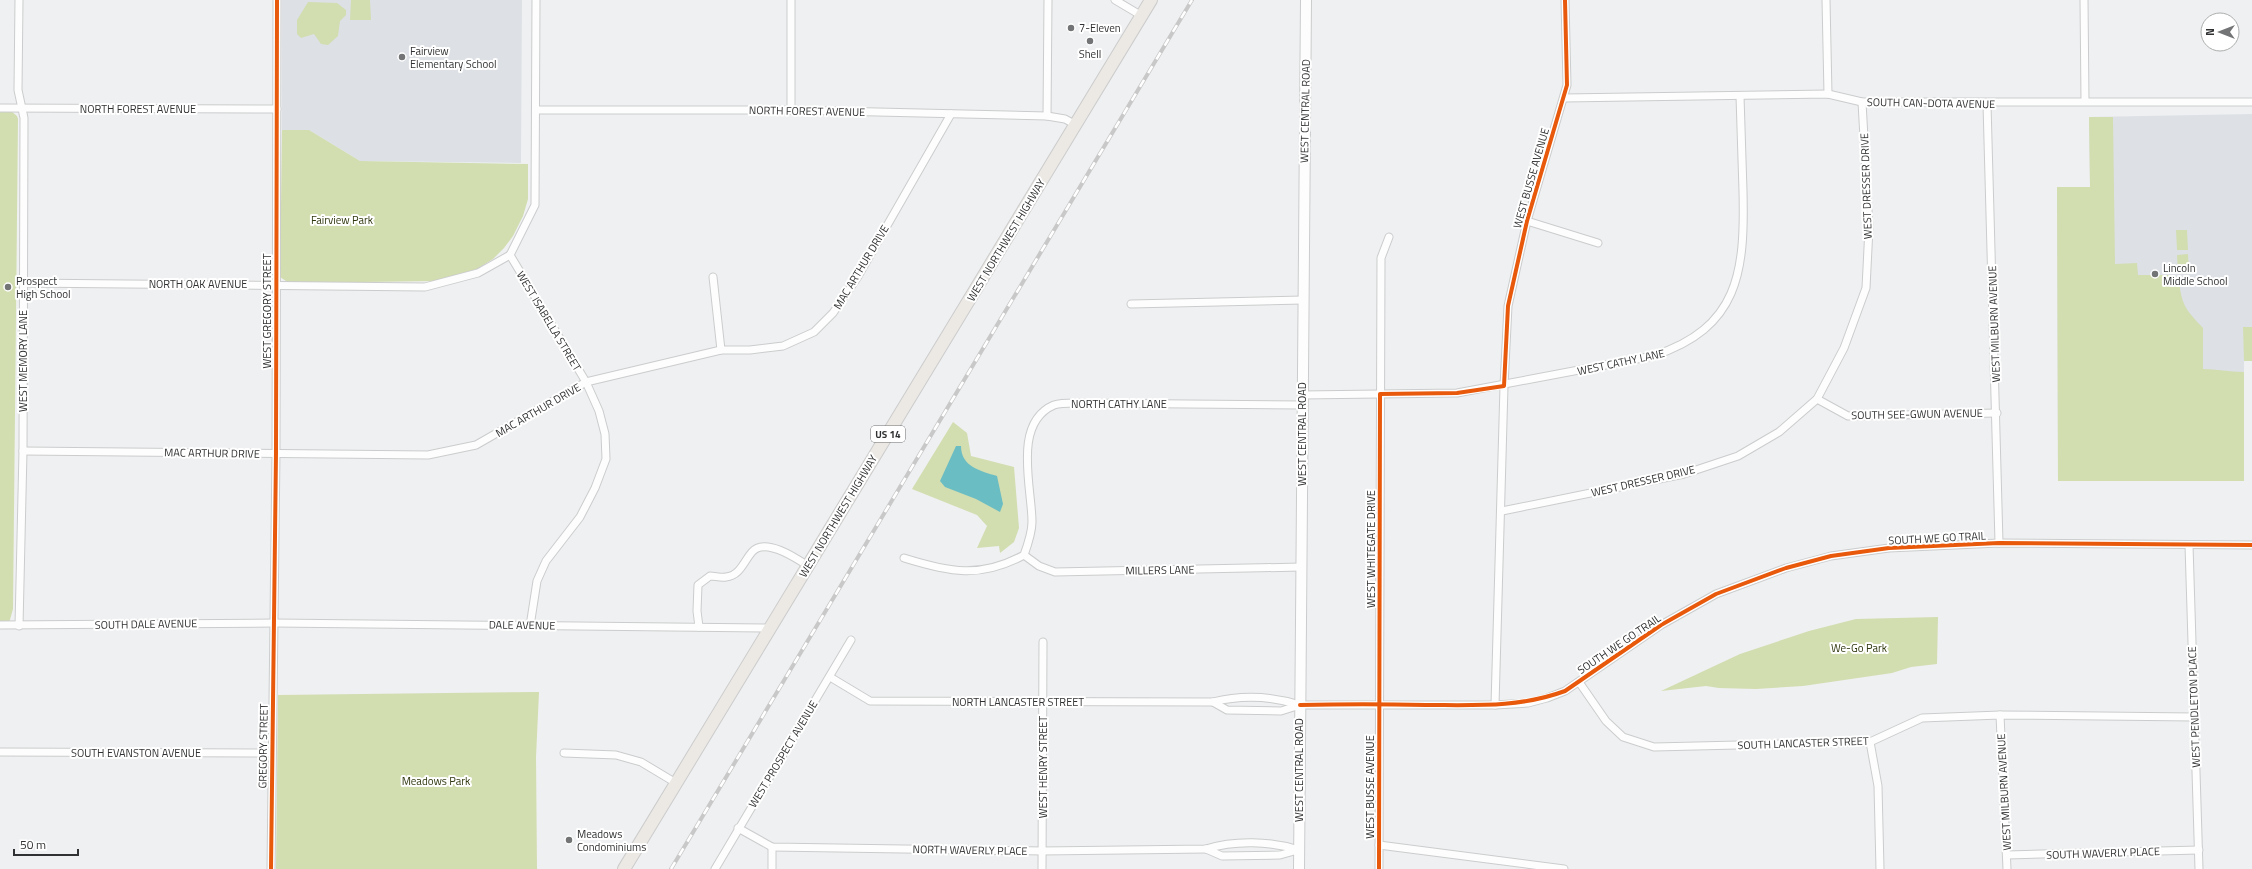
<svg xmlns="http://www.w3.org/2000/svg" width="2252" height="869" font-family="'Titillium Web',sans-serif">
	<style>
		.built { fill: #dde1e6 }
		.green { fill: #d2ddb0 }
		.water { fill: #6bbdc4 }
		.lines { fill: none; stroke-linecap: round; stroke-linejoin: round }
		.street-casing { stroke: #cbcccd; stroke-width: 9 }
		.secondary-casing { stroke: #cbcccd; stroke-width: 12 }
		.primary-casing { stroke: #cccccd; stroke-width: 14 }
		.street { stroke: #fdfdfd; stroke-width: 7 }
		.secondary { stroke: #fdfdfd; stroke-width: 10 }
		.primary { stroke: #ece9e4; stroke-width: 12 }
		.rail-casing { stroke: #c8c8c9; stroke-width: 4 }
		.rail { stroke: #fff; stroke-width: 2.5; stroke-dasharray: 8; stroke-linecap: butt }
		.cycleway-casing { stroke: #fff; stroke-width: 6 }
		.cycleway { stroke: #e8590c; stroke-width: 4 }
		.poi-dot { fill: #737475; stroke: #fff; stroke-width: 1.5 }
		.labels { text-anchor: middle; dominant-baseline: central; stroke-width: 4; stroke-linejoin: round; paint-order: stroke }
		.shield { fill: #fff; stroke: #6e6f70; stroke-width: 1 }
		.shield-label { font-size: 10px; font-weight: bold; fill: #303132 }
		.poi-label { font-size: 11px; fill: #303132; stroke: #fff; text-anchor: start }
		.street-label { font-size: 11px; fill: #303132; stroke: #fff }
		.park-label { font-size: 11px; fill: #2f370e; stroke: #fff }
	</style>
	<rect width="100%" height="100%" fill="#eff0f1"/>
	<g class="built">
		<path d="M282 0H522L521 163 360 161 309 130H282Z"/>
		<path d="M2252 114V361H2244V481H2058L2057 187H2090L2089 117Z"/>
	</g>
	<g class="green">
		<path d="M351 0H370L371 20H350Z"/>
		<path d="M308 2 337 3 346 10V15L340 21 338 36 328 45 321 44 314 34 301 38 297 34V20Z"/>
		<path d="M0 112H12L17 116 18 119 13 609 9 623H0Z"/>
		<path d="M2089 117H2113L2115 264 2137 263 2138 275H2172V278H2179C2181 304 2185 309 2203 328V369C2217 369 2229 372 2244 372V481H2058L2057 187H2090Z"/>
		<path d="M282 130H309L360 161 528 164V199L523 216 513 236 504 248 493 259 477 269 438 281 289 283 280 277Z"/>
		<path d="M2176 230H2187L2188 250H2177Z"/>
		<path d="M2188 254 2189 274H2178L2177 255Z"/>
		<path d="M2243 327H2252V361H2244Z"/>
		<path d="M953 422 967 433 971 456 1014 467 1019 528 1014 542 1000 553 999 546 977 548 987 526 977 515 912 489Z"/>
		<path d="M1938 617 1937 664 1911 667 1892 673 1803 686 1756 689 1719 688 1706 686 1661 691 1740 654 1809 631 1856 619Z"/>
		<path d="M539 692 536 757 537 869H276L278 695Z"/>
	</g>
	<path class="water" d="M956 446H961C961 467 981 471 997 476L1003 504 1000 512 976 499 945 487 940 481Z"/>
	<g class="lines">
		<defs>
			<g id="street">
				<path d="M19 0 18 90 24 118 23 451 19 626"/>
				<path d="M1115 0 1142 16"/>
				<path d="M1826 0 1828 94"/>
				<path d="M2084 0 2085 101"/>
				<path d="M1564 98 1828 94 1862 102H2252"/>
				<path d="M1987 104 1999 543"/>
				<path d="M0 108 277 109"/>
				<path d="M536 110H791L1047 116 1065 119 1076 125"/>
				<path d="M791 110V0"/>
				<path d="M1047 116 1048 0"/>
				<path d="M1527 221 1598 243"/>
				<path d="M713 277 721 350"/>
				<path d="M23 283 425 287 478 273 510 255"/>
				<path d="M1131 304 1303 300"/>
				<path d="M1302 395 1457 393 1653 356C1739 328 1745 272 1743 191 1742 160 1741 128 1740 96"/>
				<path d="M1817 399 1848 416 1997 413"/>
				<path d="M23 451 428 455 476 445 586 382 721 350H750L783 346 814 332 833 313 857 278 951 114"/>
				<path d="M1502 511 1684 474 1738 456 1779 432 1817 399 1844 348 1866 288 1869 228 1862 102"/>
				<path d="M2189 545 2199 869"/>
				<path d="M1024 555 1039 566 1055 572 1301 567"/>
				<path d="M904 558C949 572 980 579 1024 555 1028 544 1032 533 1032 522 1032 488 1012 423 1054 405 1060 403 1069 403 1075 403L1302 405"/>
				<path d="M0 625 274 623 770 628"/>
				<path d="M530 626 537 581 546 561 580 517 595 488 606 459 605 434 599 411 586 382 510 255 535 205 536 0"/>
				<path d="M699 627 697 611 698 585 710 576C715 576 721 578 726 577 740 576 744 561 752 552 765 537 796 558 808 566"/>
				<path d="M830 677 870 701 1213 702C1241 695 1271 696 1300 705"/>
				<path d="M1579 682 1606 721 1623 737 1654 747 1870 742 1922 718 2000 715 2194 717"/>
				<path d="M1213 702 1227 710 1281 711 1300 705H1495L1528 703 1547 698 1565 691 1661 625 1716 594 1786 568 1831 556 1889 548 1999 543 2252 545"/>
				<path d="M1495 705 1504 386 1508 306 1527 221 1567 85 1565 0"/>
				<path d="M2000 715 2007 869"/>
				<path d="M1870 742 1878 786 1880 869"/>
				<path d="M0 752 272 753"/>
				<path d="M564 753 616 755 641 762 676 783"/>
				<path d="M738 828 772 847 1042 851 1206 849C1235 840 1270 841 1299 850"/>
				<path d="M1379 845 1564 869"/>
				<path d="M772 847V869"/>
				<path d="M1206 849 1222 856 1280 855 1298 850"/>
				<path d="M2007 855 2199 850"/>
				<path d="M271 869 276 453 277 0"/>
				<path d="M715 869 851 640"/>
				<path d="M1042 869 1043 642"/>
				<path d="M1379 869 1381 258 1389 237"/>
			</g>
			<path id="secondary" d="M1299 869 1306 0"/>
			<path id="primary" d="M624 869 1151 0"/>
		</defs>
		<use href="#street" class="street-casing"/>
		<use href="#secondary" class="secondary-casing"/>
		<use href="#primary" class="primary-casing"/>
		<use href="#street" class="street"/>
		<use href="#secondary" class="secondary"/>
		<use href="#primary" class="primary"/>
		<defs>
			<path id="rail" d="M671 869 1192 0"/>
		</defs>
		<use href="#rail" class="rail-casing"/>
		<use href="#rail" class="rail"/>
		<defs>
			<g id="cycleway">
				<path d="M1300 705C1342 704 1384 704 1426 705 1473 705 1519 708 1565 691L1661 625 1716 594 1786 568 1831 556 1889 548 1999 543 2252 545"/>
				<path d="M271 869 276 453 277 0"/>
				<path d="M1379 869 1380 394 1457 393 1504 386 1508 306 1527 221 1567 85 1565 0"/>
			</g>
		</defs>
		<use href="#cycleway" class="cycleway-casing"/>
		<use href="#cycleway" class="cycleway"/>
	</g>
	<g class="poi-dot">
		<circle cx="1071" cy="28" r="4"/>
		<circle cx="1090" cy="41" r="4"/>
		<circle cx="402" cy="57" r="4"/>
		<circle cx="2155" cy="274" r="4"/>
		<circle cx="8" cy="287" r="4"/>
		<circle cx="569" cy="840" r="4"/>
	</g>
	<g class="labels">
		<rect class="shield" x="871" y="426" width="34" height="16" rx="3"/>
		<g class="shield-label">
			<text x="888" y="434">US 14</text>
		</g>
		<g class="poi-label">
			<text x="1079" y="28">7-Eleven</text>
			<text x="410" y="51">Fairview<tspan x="410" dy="13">Elementary School</tspan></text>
			<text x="1090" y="54" text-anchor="middle">Shell</text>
			<text x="2163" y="268">Lincoln<tspan x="2163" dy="13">Middle School</tspan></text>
			<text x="16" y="281">Prospect<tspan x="16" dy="13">High School</tspan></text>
			<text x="577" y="834">Meadows<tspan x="577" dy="13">Condominiums</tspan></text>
		</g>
		<g class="street-label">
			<text transform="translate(1931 103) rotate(1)">SOUTH CAN-DOTA AVENUE</text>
			<text x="138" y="109">NORTH FOREST AVENUE</text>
			<text transform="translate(807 111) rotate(1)">NORTH FOREST AVENUE</text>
			<text transform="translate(1305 111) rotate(-89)">WEST CENTRAL ROAD</text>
			<text transform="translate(1531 178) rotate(-74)">WEST BUSSE AVENUE</text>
			<text transform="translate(1866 186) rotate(-92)">WEST DRESSER DRIVE</text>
			<text transform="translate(1006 240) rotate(-59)">WEST NORTHWEST HIGHWAY</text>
			<text transform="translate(861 267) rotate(-59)">MAC ARTHUR DRIVE</text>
			<text x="198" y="284">NORTH OAK AVENUE</text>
			<text transform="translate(267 311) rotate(-90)">WEST GREGORY STREET</text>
			<text transform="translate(549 321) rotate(59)">WEST ISABELLA STREET</text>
			<text transform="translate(1994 324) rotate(-92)">WEST MILBURN AVENUE</text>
			<text transform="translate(23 361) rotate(-90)">WEST MEMORY LANE</text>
			<text transform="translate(1621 362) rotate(-12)">WEST CATHY LANE</text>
			<text x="1119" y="404">NORTH CATHY LANE</text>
			<text transform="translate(538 410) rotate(-30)">MAC ARTHUR DRIVE</text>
			<text transform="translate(1917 414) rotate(-1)">SOUTH SEE-GWUN AVENUE</text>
			<text transform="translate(1302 434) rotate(-90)">WEST CENTRAL ROAD</text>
			<text transform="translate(212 453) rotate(1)">MAC ARTHUR DRIVE</text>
			<text transform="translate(1643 481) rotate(-13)">WEST DRESSER DRIVE</text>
			<text transform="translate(838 516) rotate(-59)">WEST NORTHWEST HIGHWAY</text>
			<text transform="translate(1937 538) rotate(-3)">SOUTH WE GO TRAIL</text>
			<text transform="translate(1371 549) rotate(-90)">WEST WHITEGATE DRIVE</text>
			<text transform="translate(1160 570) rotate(-1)">MILLERS LANE</text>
			<text transform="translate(146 624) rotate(-1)">SOUTH DALE AVENUE</text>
			<text transform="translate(522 625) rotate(1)">DALE AVENUE</text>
			<text transform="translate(1619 644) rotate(-34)">SOUTH WE GO TRAIL</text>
			<text x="1018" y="702">NORTH LANCASTER STREET</text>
			<text transform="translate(2194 707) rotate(-92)">WEST PENDLETON PLACE</text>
			<text transform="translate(1803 743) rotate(-2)">SOUTH LANCASTER STREET</text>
			<text transform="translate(263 746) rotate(-89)">GREGORY STREET</text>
			<text x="136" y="753">SOUTH EVANSTON AVENUE</text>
			<text transform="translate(783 754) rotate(-59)">WEST PROSPECT AVENUE</text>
			<text transform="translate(1043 767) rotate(-90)">WEST HENRY STREET</text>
			<text transform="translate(1299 770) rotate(-90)">WEST CENTRAL ROAD</text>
			<text transform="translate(1370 787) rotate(-90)">WEST BUSSE AVENUE</text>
			<text transform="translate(2004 792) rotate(-93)">WEST MILBURN AVENUE</text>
			<text transform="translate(970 850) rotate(1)">NORTH WAVERLY PLACE</text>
			<text transform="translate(2103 853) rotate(-2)">SOUTH WAVERLY PLACE</text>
		</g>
		<g class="park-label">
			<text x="342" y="220">Fairview Park</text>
			<text x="1859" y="648">We-Go Park</text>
			<text x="436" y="781">Meadows Park</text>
		</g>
	</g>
	<g transform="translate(2220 32) rotate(270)"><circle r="19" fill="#ffffff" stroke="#acadad"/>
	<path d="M0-3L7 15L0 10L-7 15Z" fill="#737475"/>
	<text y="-6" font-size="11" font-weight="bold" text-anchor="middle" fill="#303132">N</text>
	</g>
	<path d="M14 849v6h64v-6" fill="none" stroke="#303132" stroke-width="2"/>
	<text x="20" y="849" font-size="12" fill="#303132" stroke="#ffffff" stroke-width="3" paint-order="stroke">50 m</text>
</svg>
